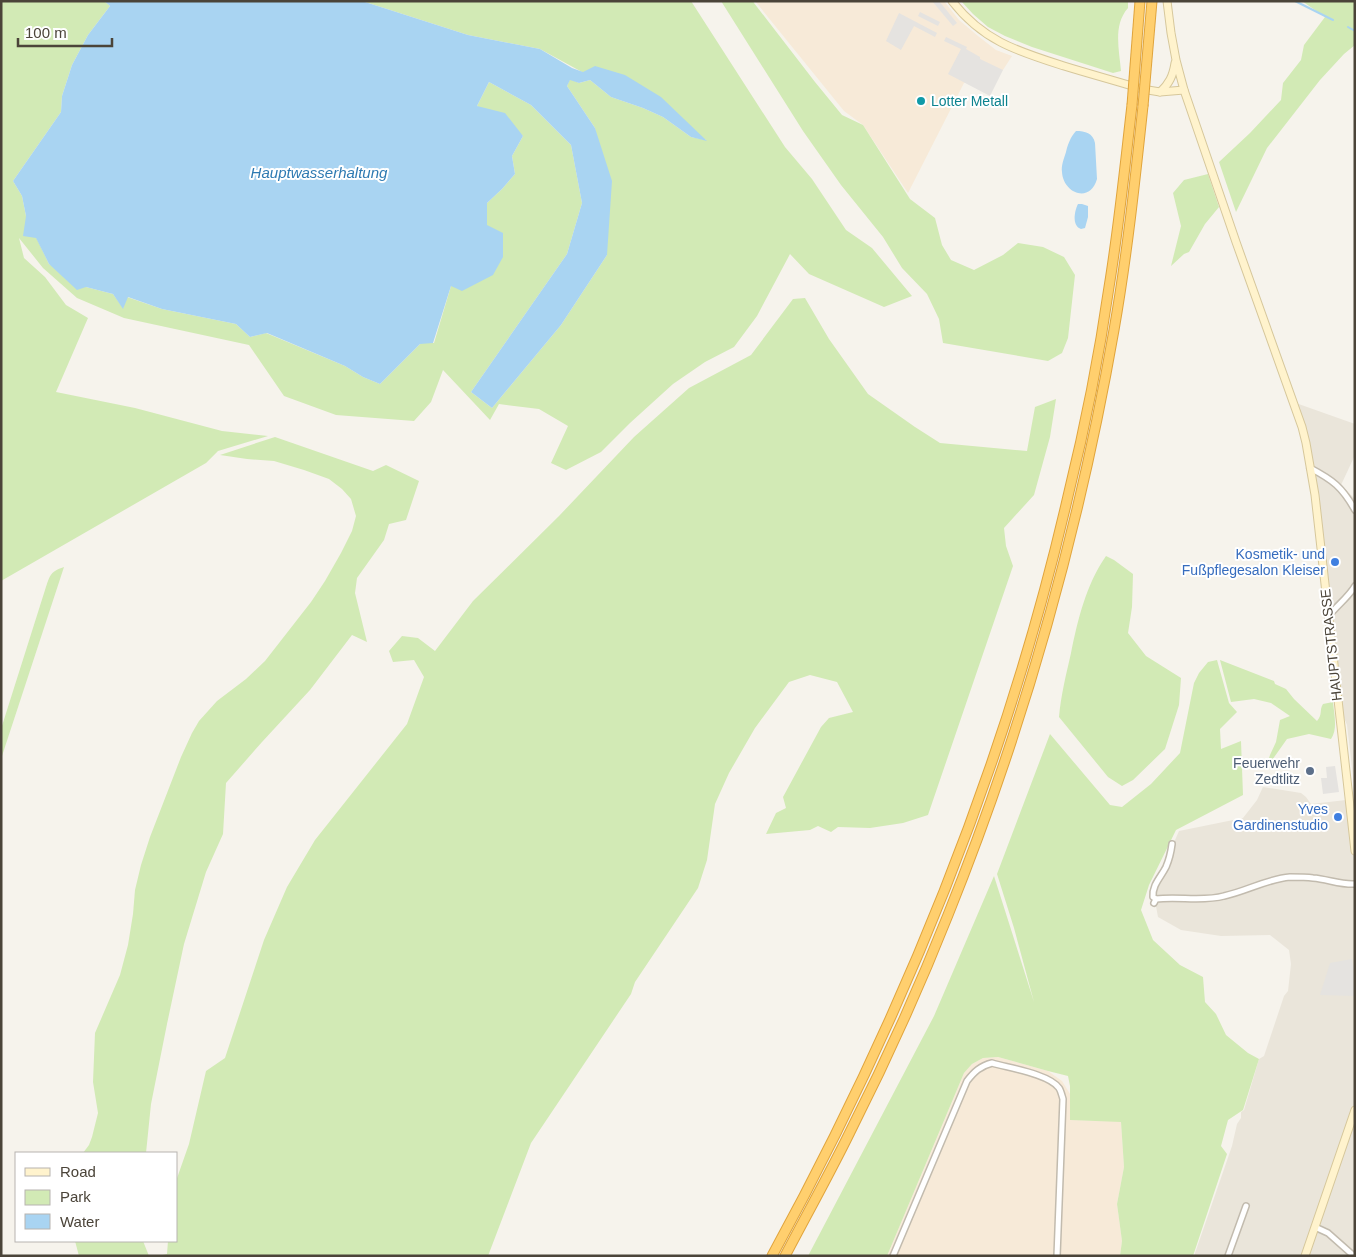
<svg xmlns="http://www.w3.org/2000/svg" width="1356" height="1257" font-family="Arial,sans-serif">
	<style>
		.residential { fill: #eae5da }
		.commercial { fill: #f7ead8 }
		.green { fill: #d2eab5 }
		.parking { fill: #e5e3e0 }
		.water { fill: #a9d4f2 }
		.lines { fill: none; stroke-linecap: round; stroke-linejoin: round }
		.stream { stroke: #a9d4f2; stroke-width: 2 }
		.street-casing { stroke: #c2bbae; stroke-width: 8 }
		.secondary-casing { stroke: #d6c79b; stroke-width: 9 }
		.highway-casing { stroke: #e0a43c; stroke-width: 11 }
		.street { stroke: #fff; stroke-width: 5 }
		.secondary { stroke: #fff3cd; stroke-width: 7 }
		.highway { stroke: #ffcf6e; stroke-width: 9 }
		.highway-bridge-casing { stroke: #e0a43c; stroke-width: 11; stroke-linecap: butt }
		.highway-bridge { stroke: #ffcf6e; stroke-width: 9 }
		.culture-dot { fill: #0f9aa8; stroke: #fff; stroke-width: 2 }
		.shop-dot { fill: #3f7fe0; stroke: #fff; stroke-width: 2 }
		.service-dot { fill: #5c6f8a; stroke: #fff; stroke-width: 2 }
		.labels { text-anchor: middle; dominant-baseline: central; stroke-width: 4; stroke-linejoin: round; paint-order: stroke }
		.culture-label { font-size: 14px; fill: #0d838f; stroke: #fff; text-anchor: start }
		.shop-label { font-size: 14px; fill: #366cbe; stroke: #fff; text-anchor: end }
		.street-label { font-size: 14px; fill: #4b4439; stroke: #fff }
		.service-label { font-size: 14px; fill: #4e5e75; stroke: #fff; text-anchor: end }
		.water-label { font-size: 15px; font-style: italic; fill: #2e7ab2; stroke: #fff }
	</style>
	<rect width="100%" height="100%" fill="#f6f3ec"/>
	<g class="residential">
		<path d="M1293 402 1355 424V455L1341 485 1355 499V794L1347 725 1338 703 1315 495Z"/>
		<path d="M1263 787 1301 793 1306 797 1311 804 1355 799V1256H1194L1232 1146 1237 1124 1241 1118V1112L1244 1110 1259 1059 1264 1056 1284 996 1288 991 1291 964 1289 950 1270 935 1221 936 1181 930 1158 917 1153 890 1179 831 1243 818 1257 800Z"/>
	</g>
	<g class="commercial">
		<path d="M755 1H944L959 20 978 36 996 50 1012 56 1003 70 964 83 908 193 863 125 844 111Z"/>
		<path d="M998 1057 1048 1071 1062 1081 1070 1094V1120L1121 1121 1124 1167 1117 1204 1122 1241 1120 1256H887L964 1073 972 1064 983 1058Z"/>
	</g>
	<g class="green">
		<path d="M1 1H104L110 6 88 35 72 65 62 96 61 112 13 181 22 196 26 216 49 264 86 287 113 294 123 308 127 297 162 309 236 324 250 337 266 333 345 366 363 377 380 384 421 343H434L451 286 487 225V203L502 189 515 174 512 156 523 136 477 106 489 82 531 105 571 145 582 203 567 254 471 392 492 408 561 325 607 255 595 128 567 86 570 79 579 83 590 80 611 97 643 108 663 117 691 137 706 140 540 49 468 35 362 1H691L785 147 812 179 846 230 872 248 912 296 884 307 809 274 790 254 757 316 734 347 705 362 673 384 630 423 601 452 566 470 551 463 568 426 539 409 499 404 490 420 443 370 431 402 414 421 336 415 284 396 249 345 124 318 77 298 43 268 19 238 24 258 45 277 66 305 88 318 56 392 135 408 222 431 268 436 218 451 206 463 1 581Z"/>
		<path d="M721 1H753L754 3 815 82 842 115 863 125 910 199 935 218 942 245 951 260 974 270 1003 255 1018 243 1043 247 1064 257 1075 275 1068 338 1062 353 1048 361 943 343 939 319 927 294 902 268 883 237 841 185 803 131Z"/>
		<path d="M961 1H1128V8C1113 25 1119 49 1121 71L1113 73 1032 47 1005 36 988 27 973 14Z"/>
		<path d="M1302 1H1355V45L1344 54 1320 80 1267 148 1236 212 1219 162 1250 133 1281 100 1283 83 1301 60 1304 45 1325 17Z"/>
		<path d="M1208 174 1219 207 1205 224 1189 252 1184 254 1171 266 1181 226 1173 193 1184 180Z"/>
		<path d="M805 298 829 339 868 394 915 427 940 443 1027 451 1035 407 1056 399 1050 437 1034 495 1004 528 1006 546 1013 566 928 815 903 823 870 828 838 827 831 832 818 826 810 830 766 834 776 813 786 808 783 797 821 727 829 718 853 712 837 682 810 675 789 682 755 728 729 773 715 804 707 860 698 888 635 982 631 994 531 1143 488 1256H158L167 1254 168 1241H176V1181L189 1144 206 1071 225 1058 264 940 287 887 315 840 407 724 424 677 414 660 393 662 389 651 402 636 418 638 435 651 473 601 559 516 634 437 689 388 751 355 793 299Z"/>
		<path d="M275 437 373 471 386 465 419 481 406 520 389 524 384 540 357 578 355 593 367 642 352 635 310 690 262 742 226 783 223 834 206 872 184 944 167 1024 151 1104 146 1153H83L89 1145 92 1137 98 1113 93 1082 95 1033 120 975 128 945 133 914 135 890 141 865 150 837 181 757 192 733 199 721 217 701 246 679 265 661 311 602 325 581 341 553 352 531 356 516 351 499 342 489 329 479 304 470 274 461 247 459 220 455Z"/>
		<path d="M1106 556 1114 560 1133 574 1132 607 1128 633 1146 656 1181 678 1179 705 1165 749 1133 780 1122 786 1108 777 1059 717C1061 695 1066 675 1071 653 1078 619 1086 585 1106 556Z"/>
		<path d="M64 567 1 759V729L45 590C50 576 49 572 64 567Z"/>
		<path d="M1217 660 1229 703 1237 712 1220 729 1221 749 1241 741 1243 795 1176 830 1149 885 1141 910 1153 940 1180 965 1203 977 1205 1002 1216 1014 1226 1035 1248 1053 1259 1059 1243 1110 1228 1120 1221 1146 1227 1154 1193 1256H1120L1122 1241 1117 1204 1124 1167 1121 1122 1070 1120V1086L1068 1076 1048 1071 998 1057 983 1058 972 1064 964 1073 887 1256H808L934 1016 994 876 1034 1002 1014 928 997 874 1050 734 1110 805 1122 807 1151 784 1180 753 1194 683 1199 673 1208 662Z"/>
		<path d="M1220 660 1274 681 1275 684 1286 689 1294 699 1317 721C1323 714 1319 710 1323 704L1333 702C1334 714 1338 729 1331 739L1309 734 1287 739 1265 770 1270 755 1276 742 1280 720 1290 716 1271 703 1254 699 1231 702Z"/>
		<path d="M75 1241H143L149 1256H79Z"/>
	</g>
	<g class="parking">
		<path d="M932 1H939L957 23 953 26Z"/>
		<path d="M920 12 940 22 938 26 918 16Z"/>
		<path d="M899 13 937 33 935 37 914 26 901 50 886 41Z"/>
		<path d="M946 37 967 47 966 49 980 57V59L1003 70 990 96 948 74 961 49 944 41Z"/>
		<path d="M1335 766 1339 792 1323 794 1321 778H1327L1326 767Z"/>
		<path d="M1352 959 1353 966 1355 968V996L1320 995 1330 963Z"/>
	</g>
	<g class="water">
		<path d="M104 1H362L468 35 540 49 572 68 583 72 595 66 625 75 661 97 707 141 691 137 663 117 643 108 611 97 590 80 579 83 570 80 567 86 595 128 612 181 607 255 561 325 492 408 471 392 567 254 582 203 571 145 531 105 489 82 477 106 505 113 523 136 512 156 515 174 502 189 487 203V225L503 233V257L493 275 462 291 451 286 433 343 420 344 380 384 363 377 345 366 267 333 250 337 236 324 162 309 128 297 123 309 113 294 86 287 77 290 49 264 36 238 23 236 26 216 22 196 13 181 61 112 62 96 72 65 88 35 110 6Z"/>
		<path d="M1076 131C1085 131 1093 133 1095 143L1097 179C1090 204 1063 193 1062 172 1061 165 1064 159 1066 152 1068 144 1070 138 1076 131Z"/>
		<path d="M1078 204H1082L1088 206V217L1085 228 1081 229C1072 226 1074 212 1078 204Z"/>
	</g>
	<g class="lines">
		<g class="stream">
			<path d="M1295 1 1333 20"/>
			<path d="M1348 27 1355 31"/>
		</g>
		<defs>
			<g id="street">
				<path d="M1310 468C1333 480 1342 487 1355 510"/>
				<path d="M1328 617C1336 606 1348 598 1355 586"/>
				<path d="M1156 899 1153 897C1152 885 1161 877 1166 867 1169 860 1171 852 1172 844"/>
				<path d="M1154 903 1156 899C1178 896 1202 902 1224 896 1247 891 1267 879 1290 877 1298 877 1306 877 1313 878 1327 879 1341 885 1355 884"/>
				<path d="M1315 1227 1328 1233 1354 1256"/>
				<path d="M893 1256 967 1081C974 1072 980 1066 992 1063 1009 1068 1049 1074 1059 1088 1061 1091 1062 1096 1063 1099L1057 1256"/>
				<path d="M1228 1256 1246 1206"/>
			</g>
			<g id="secondary">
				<path d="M952 1C983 41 1017 51 1064 66 1090 74 1116 81 1142 89L1160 92 1184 90"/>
				<path d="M1167 1 1171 33 1176 60 1184 90 1236 242 1302 427 1306 443 1315 495 1355 851"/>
				<path d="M1160 92C1169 84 1173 76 1175 63"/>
				<path d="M1305 1256 1355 1110"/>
			</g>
			<g id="highway">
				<path d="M772 1256C903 1016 1007 762 1068 496 1085 427 1099 357 1109 287 1119 226 1125 165 1132 105"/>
				<path d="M785 1256C807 1214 830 1173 850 1132 886 1061 919 988 948 915 1024 726 1079 530 1114 330 1127 256 1135 181 1143 106"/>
			</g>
		</defs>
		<use href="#street" class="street-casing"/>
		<use href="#secondary" class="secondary-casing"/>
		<use href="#highway" class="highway-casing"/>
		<use href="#street" class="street"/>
		<use href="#secondary" class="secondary"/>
		<use href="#highway" class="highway"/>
		<defs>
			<g id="highway-bridge">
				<path d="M1132 105 1140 1"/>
				<path d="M1143 106 1152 1"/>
			</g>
		</defs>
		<use href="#highway-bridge" class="highway-bridge-casing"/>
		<use href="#highway-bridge" class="highway-bridge"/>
	</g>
	<circle class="culture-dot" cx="921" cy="101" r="5"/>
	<g class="shop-dot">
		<circle cx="1335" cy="562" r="5"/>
		<circle cx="1338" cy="817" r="5"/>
	</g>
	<circle class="service-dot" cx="1310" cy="771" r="5"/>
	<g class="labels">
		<g class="culture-label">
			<text x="931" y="101">Lotter Metall</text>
		</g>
		<g class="shop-label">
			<text x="1325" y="554">Kosmetik- und<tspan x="1325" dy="16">Fußpflegesalon Kleiser</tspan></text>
			<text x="1328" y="809">Yves<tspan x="1328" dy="16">Gardinenstudio</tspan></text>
		</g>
		<g class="street-label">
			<text transform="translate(1331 645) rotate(-96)">HAUPTSTRASSE</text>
		</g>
		<g class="service-label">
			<text x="1300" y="763">Feuerwehr<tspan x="1300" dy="16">Zedtlitz</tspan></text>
		</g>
		<g class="water-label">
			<text x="319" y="172">Hauptwasserhaltung</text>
		</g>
	</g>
	<rect width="1356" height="1257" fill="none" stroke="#4b4439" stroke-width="5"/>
	<rect x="15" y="1152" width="162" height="90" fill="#ffffff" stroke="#b7b4b0"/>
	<rect x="25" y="1168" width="25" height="8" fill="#fff3cd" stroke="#b7b4b0"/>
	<text x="60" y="1177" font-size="15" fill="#4b4439">Road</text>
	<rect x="25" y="1190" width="25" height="15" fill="#d2eab5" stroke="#b7b4b0"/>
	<text x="60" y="1202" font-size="15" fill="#4b4439">Park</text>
	<rect x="25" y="1214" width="25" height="15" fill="#a9d4f2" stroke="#b7b4b0"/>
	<text x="60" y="1227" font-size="15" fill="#4b4439">Water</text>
	<path d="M18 38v8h94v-8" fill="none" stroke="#4b4439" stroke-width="2.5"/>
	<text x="25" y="38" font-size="15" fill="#4b4439" stroke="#ffffff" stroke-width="4" paint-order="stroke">100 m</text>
</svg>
